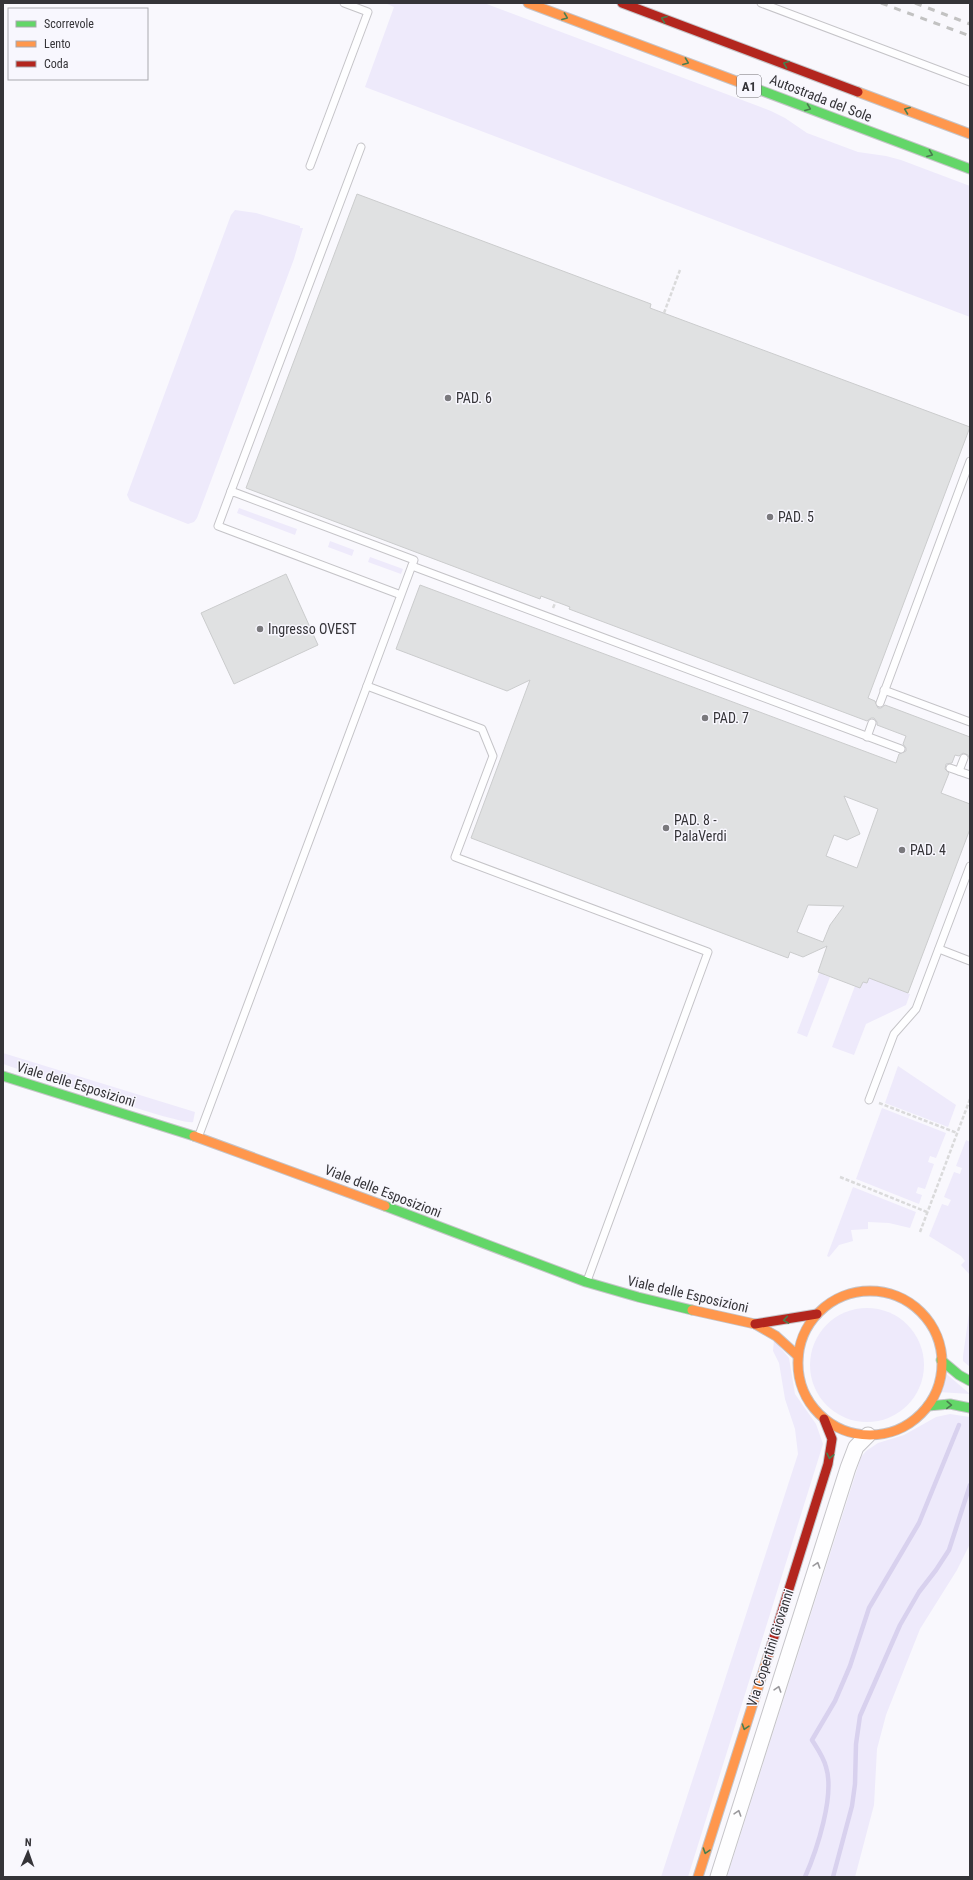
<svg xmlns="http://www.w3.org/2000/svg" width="973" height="1880" font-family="'Roboto Condensed',sans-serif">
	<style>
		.green { fill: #eeeafb }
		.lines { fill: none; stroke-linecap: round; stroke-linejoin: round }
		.stream { stroke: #d8d1ee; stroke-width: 4.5 }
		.building { fill: #e0e1e2; stroke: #cbcccd; fill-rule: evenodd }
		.lane-casing { stroke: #c5c4c8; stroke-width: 9 }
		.street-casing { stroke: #c5c4c8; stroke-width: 17 }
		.fast-casing { stroke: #c5c4c8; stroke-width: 11 }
		.slow-casing { stroke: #c5c4c8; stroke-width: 11 }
		.jam-casing { stroke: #c5c4c8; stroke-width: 11 }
		.path { stroke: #dadadb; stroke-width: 2.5; stroke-dasharray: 4 2; stroke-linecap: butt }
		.lane { stroke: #fefeff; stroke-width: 7 }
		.street { stroke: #fefeff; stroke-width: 15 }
		.fast { stroke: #63d668; stroke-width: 9 }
		.slow { stroke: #ff974d; stroke-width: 9 }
		.jam { stroke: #b3261e; stroke-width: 9 }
		.rail { stroke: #c2c2c2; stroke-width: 3; stroke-dasharray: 7 7; stroke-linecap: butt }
		.oneway { stroke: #4a7d4e }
		.oneway2 { stroke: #9a999c }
		.poi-dot { fill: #7a797d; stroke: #f8f7fe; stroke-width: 1.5 }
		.labels { text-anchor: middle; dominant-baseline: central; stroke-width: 3; stroke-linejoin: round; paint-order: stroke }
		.shield { fill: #f8f7fe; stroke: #706e73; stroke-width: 1 }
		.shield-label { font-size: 13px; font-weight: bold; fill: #353438 }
		.street-label { font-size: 14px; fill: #353438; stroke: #f8f7fe }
		.poi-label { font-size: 14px; fill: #353438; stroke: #f8f7fe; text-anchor: start }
	</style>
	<rect width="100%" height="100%" fill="#f9f8fd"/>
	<g class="green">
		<path d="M385 3H484L771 111 785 118 807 133 858 152 886 156 901 160 970 186V317L365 87 394 7Z"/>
		<path d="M235 210 256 213 300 226V228H303L294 259 197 518 194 522 188 524 130 501 127 495 231 215Z"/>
		<path d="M239 508 297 529 295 535 237 513Z"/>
		<path d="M330 541 354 550 352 556 328 547Z"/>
		<path d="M370 557 403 569 401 574 368 562Z"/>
		<path d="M822 966 827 968 824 975 830 977 807 1037 797 1033Z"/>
		<path d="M869 978 910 994 906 1005 866 1024 854 1055 832 1047 855 986 860 988 863 982 867 983Z"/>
		<path d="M3 1053 195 1112 193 1122C182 1126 27 1072 3 1064Z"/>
		<path d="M898 1066 956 1105 948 1127 885 1103Z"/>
		<path d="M882 1108 946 1133 936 1158 930 1156 928 1162 934 1164 925 1189 918 1187 916 1193 922 1195 919 1204 856 1179Z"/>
		<path d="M966 1140 970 1142V1275L961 1265 965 1261 961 1256 929 1236 942 1204 948 1206 951 1200 944 1197 954 1172 960 1174 962 1168 956 1166Z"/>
		<path d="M853 1187 916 1212 910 1228 889 1223 868 1222V1229L851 1230 853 1241 839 1245 829 1257 827 1256Z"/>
		<path d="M970 1306V1367L963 1361V1356Z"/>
		<circle cx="867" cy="1365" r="57"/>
		<path d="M774 1340 789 1358 795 1394 816 1424 823 1444 688 1877H661L798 1454 795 1429 785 1399 779 1363 773 1351Z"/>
		<path d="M943 1371 970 1394 938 1392Z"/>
		<path d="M950 1414 970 1417V1544L957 1570 920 1629 886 1715 877 1749 874 1805 855 1877H727L861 1457 866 1451 878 1443 904 1435 936 1417Z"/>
	</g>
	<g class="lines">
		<g class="stream">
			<path d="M805 1877C817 1850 835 1795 826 1767 824 1758 817 1748 812 1740L835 1701 850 1666 869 1608 919 1523 959 1425"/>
			<path d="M833 1877 852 1806 855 1784 856 1744 860 1716 900 1625 919 1592 936 1570 949 1550 970 1485"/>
		</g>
	</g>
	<g class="building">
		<path d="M357 194 651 304 650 308 970 427 868 698 875 701 878 708H881L885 705 970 737V760L968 755 963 753 959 756 955 755 952 763 946 764 945 769 949 773 941 793 970 804V829L908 993 869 978 867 983 863 982 860 988 818 972 827 946 803 957 790 952 788 958 471 838 530 680 507 691 396 649 420 585 896 763 899 754 906 751V748L903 744 906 736 877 725V722L874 718H871L867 721 569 609 570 607 541 596 540 599 246 488ZM844 796 878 809 857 868 826 856 834 835 847 840 860 834ZM808 905 844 906 830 925 823 942 797 932Z"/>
		<path d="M286 574 318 645 234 684 201 613Z"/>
	</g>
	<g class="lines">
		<defs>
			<g id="lane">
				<path d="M761 3 970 82"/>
				<path d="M310 166 368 12 344 3"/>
				<path d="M231 491 361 147"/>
				<path d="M412 566 901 749"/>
				<path d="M401 595 218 526 231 491 414 560 367 686 482 729 493 756 455 857 708 952 587 1281"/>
				<path d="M884 690 970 722"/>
				<path d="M880 703 970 461"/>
				<path d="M867 737 872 723"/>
				<path d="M950 768 970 775"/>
				<path d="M959 771 964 758"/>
				<path d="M939 949 970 961"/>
				<path d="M869 1100 894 1034 916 1009 970 866"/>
				<path d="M199 1135 367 686"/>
			</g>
			<path id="street" d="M718 1877 848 1468 856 1447 868 1435"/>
			<g id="fast">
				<path d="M744 84 970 169"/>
				<path d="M3 1076 194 1136"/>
				<path d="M385 1206 586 1282 638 1297 692 1310"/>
				<path d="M941 1360 959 1375 970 1381"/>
				<path d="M928 1406 950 1404 970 1408"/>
			</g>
			<g id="slow">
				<path d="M528 3 744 84"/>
				<path d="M858 92 970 134"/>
				<path d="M194 1136 385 1206"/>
				<circle cx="870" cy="1363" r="72"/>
				<path d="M692 1310 755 1324 776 1336 798 1356"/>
				<path d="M698 1877 769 1653"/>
			</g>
			<g id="jam">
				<path d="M622 3 858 92"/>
				<path d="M755 1324 817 1314"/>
				<path d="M769 1653 828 1464 832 1439 824 1419"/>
			</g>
		</defs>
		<use href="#lane" class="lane-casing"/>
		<use href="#street" class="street-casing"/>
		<use href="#fast" class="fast-casing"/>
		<use href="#slow" class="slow-casing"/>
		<use href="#jam" class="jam-casing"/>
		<g class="path">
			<path d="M664 313 680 270"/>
			<path d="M553 608 556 601"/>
			<path d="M879 1103 957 1133"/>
			<path d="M840 1177 927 1212"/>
			<path d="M920 1232 970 1099"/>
		</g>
		<use href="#lane" class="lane"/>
		<use href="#street" class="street"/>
		<use href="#fast" class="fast"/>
		<use href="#slow" class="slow"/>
		<use href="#jam" class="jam"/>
		<g class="rail">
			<path d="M881 3 970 36"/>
			<path d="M915 3 970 24"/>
		</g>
	</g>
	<defs><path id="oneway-chevron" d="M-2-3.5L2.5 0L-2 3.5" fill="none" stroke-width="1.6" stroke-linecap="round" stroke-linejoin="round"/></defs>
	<g class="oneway">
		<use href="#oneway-chevron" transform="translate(565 17) rotate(21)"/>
		<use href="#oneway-chevron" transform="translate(664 19) rotate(-159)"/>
		<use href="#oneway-chevron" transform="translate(686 62) rotate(21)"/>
		<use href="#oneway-chevron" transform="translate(786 64) rotate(-159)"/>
		<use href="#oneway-chevron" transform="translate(808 108) rotate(21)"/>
		<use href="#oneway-chevron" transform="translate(907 110) rotate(-159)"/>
		<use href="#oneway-chevron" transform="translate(930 154) rotate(21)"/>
		<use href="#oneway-chevron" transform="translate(786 1320) rotate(171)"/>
		<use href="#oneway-chevron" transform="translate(949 1405) rotate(2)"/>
		<use href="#oneway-chevron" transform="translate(830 1456) rotate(102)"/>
		<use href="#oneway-chevron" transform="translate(745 1727) rotate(108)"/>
		<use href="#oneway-chevron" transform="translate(706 1851) rotate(108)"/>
	</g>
	<g class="oneway2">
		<use href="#oneway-chevron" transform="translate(817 1565) rotate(-72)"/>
		<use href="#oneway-chevron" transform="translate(778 1689) rotate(-72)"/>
		<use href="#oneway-chevron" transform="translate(738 1813) rotate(-72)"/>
	</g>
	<g class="poi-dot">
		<circle cx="448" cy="398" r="4"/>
		<circle cx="770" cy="517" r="4"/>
		<circle cx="260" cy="629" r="4"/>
		<circle cx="705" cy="718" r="4"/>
		<circle cx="666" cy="828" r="4"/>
		<circle cx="902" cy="850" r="4"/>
	</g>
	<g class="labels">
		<rect class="shield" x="737" y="75" width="24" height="22" rx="3"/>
		<g class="shield-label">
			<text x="749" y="86">A1</text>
		</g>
		<g class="street-label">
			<text transform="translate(821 98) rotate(21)">Autostrada del Sole</text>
			<text transform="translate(76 1084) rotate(17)">Viale delle Esposizioni</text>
			<text transform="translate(383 1191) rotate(21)">Viale delle Esposizioni</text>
			<text transform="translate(688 1294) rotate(13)">Viale delle Esposizioni</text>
			<text transform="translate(770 1648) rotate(-72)">Via Copertini Giovanni</text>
		</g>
		<g class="poi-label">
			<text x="456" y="398">PAD. 6</text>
			<text x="778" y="517">PAD. 5</text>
			<text x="268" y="629">Ingresso OVEST</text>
			<text x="713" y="718">PAD. 7</text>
			<text x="674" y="820">PAD. 8 -<tspan x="674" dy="16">PalaVerdi</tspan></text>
			<text x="910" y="850">PAD. 4</text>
		</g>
	</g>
	<rect width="973" height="1880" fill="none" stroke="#353438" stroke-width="8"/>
	<rect x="8" y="8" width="140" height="72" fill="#f8f7fe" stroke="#aaa9af"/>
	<rect x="16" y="21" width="20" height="6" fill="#63d668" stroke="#aaa9af"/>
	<text x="44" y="28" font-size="12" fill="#353438">Scorrevole</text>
	<rect x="16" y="41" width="20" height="6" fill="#ff974d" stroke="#aaa9af"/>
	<text x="44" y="48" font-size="12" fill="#353438">Lento</text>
	<rect x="16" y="61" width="20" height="6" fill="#b3261e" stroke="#aaa9af"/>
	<text x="44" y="68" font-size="12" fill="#353438">Coda</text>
	<g transform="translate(28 1852) rotate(2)" stroke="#f8f7fe" stroke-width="3" paint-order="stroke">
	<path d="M0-3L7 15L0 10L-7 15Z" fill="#353438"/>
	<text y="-6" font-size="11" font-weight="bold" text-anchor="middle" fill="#353438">N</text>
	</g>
</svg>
